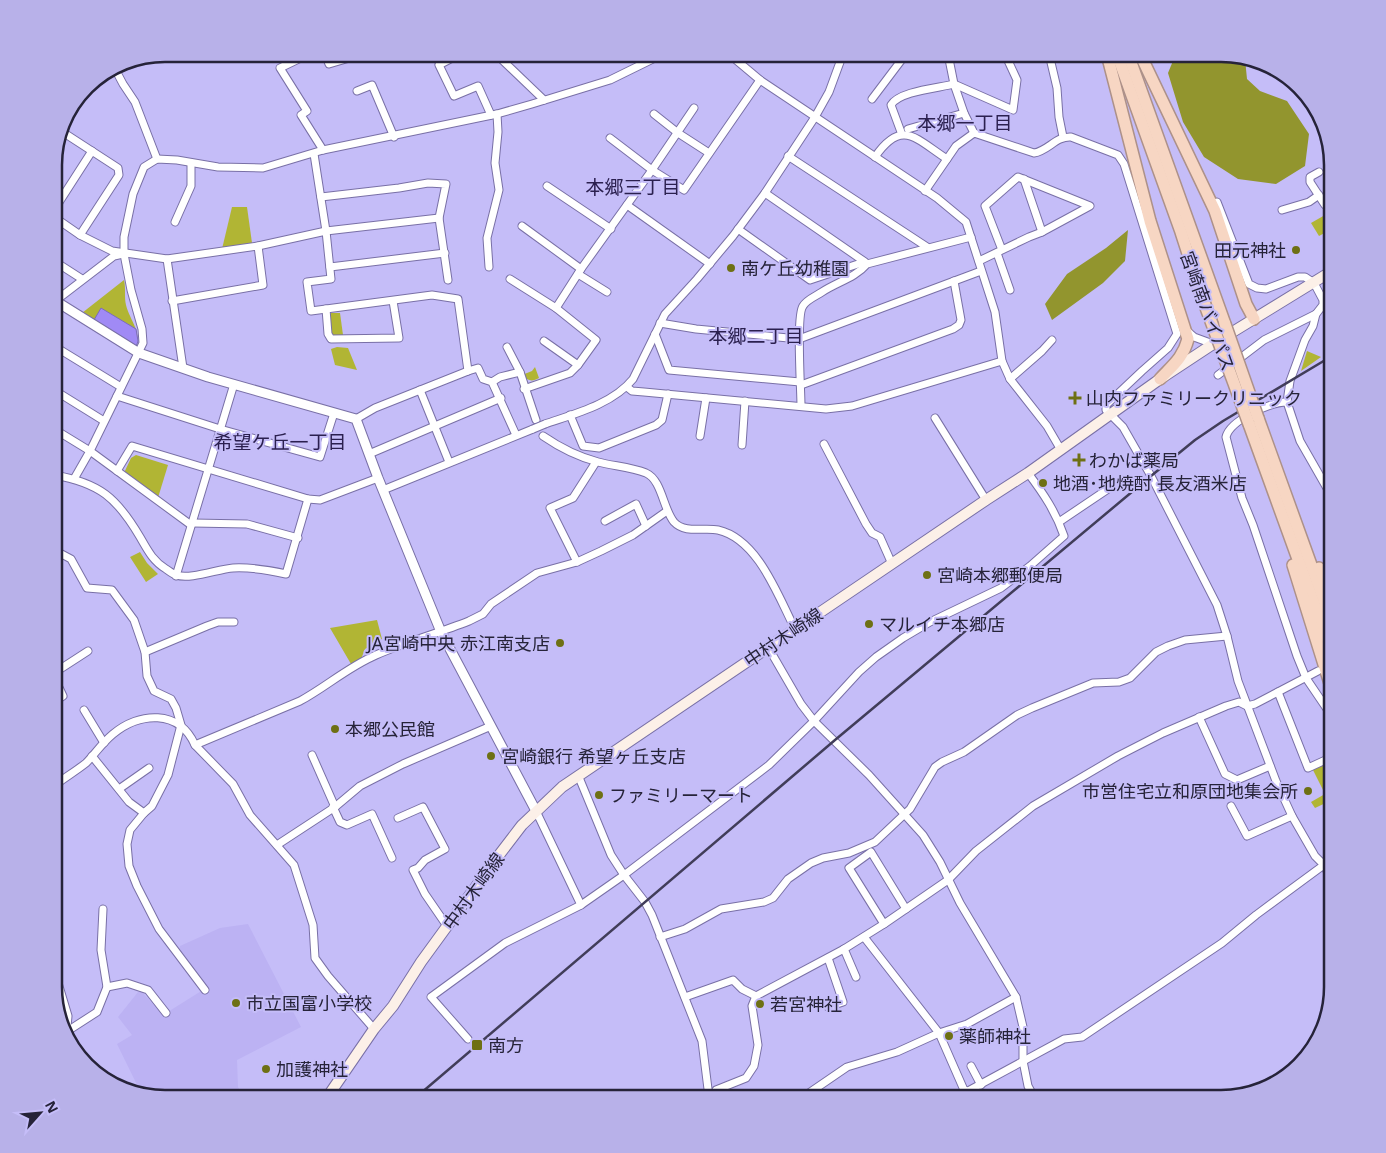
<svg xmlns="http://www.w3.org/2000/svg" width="1386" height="1153" font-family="'Noto Sans','Noto Sans JP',sans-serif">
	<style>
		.built { fill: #bcb2f3 }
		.green { fill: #b1b534 }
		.forest { fill: #92952e }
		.water { fill: #a08af5; stroke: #7b6bbd }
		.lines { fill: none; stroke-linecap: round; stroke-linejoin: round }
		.minor-casing { stroke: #7970a6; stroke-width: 9 }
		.tertiary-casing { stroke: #7970a6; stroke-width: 11 }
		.secondary-casing { stroke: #7970a6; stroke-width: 12 }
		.trunk-casing { stroke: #ad9189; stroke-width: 14 }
		.minor { stroke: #fff; stroke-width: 7 }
		.tertiary { stroke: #fff; stroke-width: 9 }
		.secondary { stroke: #fcf0e8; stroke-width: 10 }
		.trunk { stroke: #f7d6c3; stroke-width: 11 }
		.rail { stroke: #413d59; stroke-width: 2.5 }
		.minor-bridge-casing { stroke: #7970a6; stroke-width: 9; stroke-linecap: butt }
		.trunk-bridge-casing { stroke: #ad9189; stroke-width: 14; stroke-linecap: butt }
		.minor-bridge { stroke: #fff; stroke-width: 7 }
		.trunk-bridge { stroke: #f7d6c3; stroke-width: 11 }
		.poi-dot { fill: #6e7014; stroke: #c5bdf8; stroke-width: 2 }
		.labels { text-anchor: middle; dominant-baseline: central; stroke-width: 4; stroke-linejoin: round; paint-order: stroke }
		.poi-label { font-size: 18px; fill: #262339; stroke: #c5bdf8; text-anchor: start }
		.street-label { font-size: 18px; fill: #262339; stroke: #c5bdf8 }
		.neighbourhood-label { font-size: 19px; fill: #2b204f; stroke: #c5bdf8 }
		.rim { fill: none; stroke: #262339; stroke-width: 2.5 }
	</style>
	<rect width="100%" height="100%" fill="#c5bdf8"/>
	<path class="built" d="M248 924 301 1027 237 1060 238 1087 245 1099H165L142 1095 117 1044 132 1035 118 1017 138 992H142L163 1015 206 988 179 950 180 946 220 928Z"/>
	<g class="green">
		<path d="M232 207H247L252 243 222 249Z"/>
		<path d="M1332 211V229L1319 236 1311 223Z"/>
		<path d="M124 280C126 289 124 297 126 305 130 321 142 331 136 348L82 313Z"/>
		<path d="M331 313H340L343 335H332L329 316Z"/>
		<path d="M337 347 348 348 357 370 335 365 331 349Z"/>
		<path d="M1307 351 1321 357 1301 371Z"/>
		<path d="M535 367 539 378C532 382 528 381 522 375L532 371Z"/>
		<path d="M136 455 168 465 157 501 124 473 131 458Z"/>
		<path d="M140 552 147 563 158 574 146 582 130 557Z"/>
		<path d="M377 620 382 639 365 649 361 659 351 664 330 628Z"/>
		<path d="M1332 760V800L1315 808 1311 802 1325 794 1313 770Z"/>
	</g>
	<g class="forest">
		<path d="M1179 54H1221L1245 59 1247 79 1260 91 1287 101 1309 134 1305 166 1276 184 1238 179 1204 157 1183 122 1168 73 1175 56Z"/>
		<path d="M1128 230 1125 261 1103 283 1052 320 1045 304 1067 274 1106 248Z"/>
	</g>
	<path class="water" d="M101 308 136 329 138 341 136 347 94 320Z"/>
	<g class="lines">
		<defs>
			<g id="minor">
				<path d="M309 54 280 68 307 111 301 115 323 150"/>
				<path d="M325 54 329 64 363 54"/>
				<path d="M460 54 439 65 454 96 478 86 491 115"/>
				<path d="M496 54 544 100"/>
				<path d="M729 54 760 80 937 198 966 222 995 312 1002 361 1010 379 1047 426 1061 450"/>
				<path d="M948 54 954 84 1013 110 1017 80 1005 54"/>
				<path d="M1049 54 1057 88 1059 117 1063 137"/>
				<path d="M114 67 123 84 135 102 157 159"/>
				<path d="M357 91 372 85 394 137"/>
				<path d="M872 99 906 54"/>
				<path d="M654 114 678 133 709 153"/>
				<path d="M908 129 964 113"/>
				<path d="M61 131 118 168 119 175 80 235"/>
				<path d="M901 132 891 105C899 91 939 88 954 84L964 113 974 133"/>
				<path d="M610 138 652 170 694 108"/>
				<path d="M314 154 326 231 331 279 307 282 311 311 432 295 458 299 468 371"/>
				<path d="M788 156 927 247"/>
				<path d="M875 157C902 118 916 139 947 159"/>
				<path d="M1319 172 1310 177V182L1325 205 1332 206"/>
				<path d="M1024 179 1042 232"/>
				<path d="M547 186 611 229"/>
				<path d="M925 191 956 146 974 133 1034 153C1048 151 1056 136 1071 137L1118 155 1124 164 1177 334 1168 348 1142 371 1106 405V410L1123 427 1151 476 1217 605 1227 636 1238 681 1276 781 1292 816 1315 856 1324 865 1332 881"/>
				<path d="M765 193 865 262"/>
				<path d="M321 197 399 188 428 183 446 184 439 218 448 280"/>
				<path d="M1217 202 1249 284 1257 288 1266 289 1298 277H1305L1314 283 1323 300V305L1316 314 1313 326 1305 340 1290 381 1287 402 1300 441 1332 497"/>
				<path d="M627 205 710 264"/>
				<path d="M54 210 92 151"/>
				<path d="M1282 210 1309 202 1319 195"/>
				<path d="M54 217 80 235 112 251 167 259 258 246 326 231 439 218"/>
				<path d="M175 222 191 186V163"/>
				<path d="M522 226 581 269"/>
				<path d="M738 229 810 280 864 262"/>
				<path d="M997 253 1010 290"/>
				<path d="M167 259 183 368"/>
				<path d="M54 261 82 279"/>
				<path d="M979 261 1029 237 1042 232 1090 206 1018 177 985 206 1002 250"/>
				<path d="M330 267 445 253"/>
				<path d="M489 267 487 238 499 190 495 163 498 132 497 114"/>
				<path d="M578 274 607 292"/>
				<path d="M510 279 556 308 596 340 578 365 570 373 524 389"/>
				<path d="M172 301 263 285 258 246"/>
				<path d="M54 302 114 256 123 254"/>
				<path d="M556 308 581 269 652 170 684 190 760 80"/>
				<path d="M326 309 328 334 331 339 399 338 393 301"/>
				<path d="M660 323 696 329 799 339 981 271"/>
				<path d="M1187 331 1194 337 1213 344"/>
				<path d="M655 334 669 370 800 382"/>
				<path d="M544 341 578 365"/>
				<path d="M54 346 121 387"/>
				<path d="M507 347 520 372 536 420"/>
				<path d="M1218 375 1264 340 1316 314"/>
				<path d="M1010 379 1042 351 1052 340"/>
				<path d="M492 382 500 377 520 372"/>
				<path d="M801 385 953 329 959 325 961 320 954 281"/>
				<path d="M627 387 632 391 644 392 826 409 852 406 1002 361"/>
				<path d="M54 390 104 421"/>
				<path d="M420 390 449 462"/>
				<path d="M117 396 220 429 320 457 334 413"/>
				<path d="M1287 402C1271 402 1230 420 1226 437L1242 498 1253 525 1297 656 1306 678 1327 709 1332 722"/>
				<path d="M801 406C801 389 796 315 803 306 806 300 816 296 822 292 837 282 855 278 867 264L971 237"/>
				<path d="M570 415 583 446 599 448 656 425 662 420 668 394"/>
				<path d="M935 418 986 500"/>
				<path d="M356 419 375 408 468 371 478 368 483 379 492 382 516 435"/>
				<path d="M545 424C574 414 613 404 633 379L665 314 697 279 733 236 765 193 815 117 829 92 843 54"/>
				<path d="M54 429 90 451 191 525"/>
				<path d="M543 436C559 447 579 457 598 462 613 466 631 467 646 473 662 480 663 509 674 522 685 534 704 527 718 530 758 539 778 596 795 629"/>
				<path d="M700 436 706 398"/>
				<path d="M824 444 866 524 872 533 880 537 892 564"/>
				<path d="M742 445 745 401"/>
				<path d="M369 454 501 398"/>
				<path d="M117 471 132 446 308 499 320 500 378 478"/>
				<path d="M54 475C100 483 117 498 140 537 148 551 153 561 166 569 169 571 173 574 176 575 190 580 218 569 233 568 251 567 268 570 286 574L308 499"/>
				<path d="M74 479 90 451 143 343 142 329 131 290 124 254V237L133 194 144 167 157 159 177 160 218 167 263 168 323 150 497 114 532 104 610 80 663 54"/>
				<path d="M383 490 533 429"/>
				<path d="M605 521 636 504 646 526"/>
				<path d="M1059 522 1108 489"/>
				<path d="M193 523 247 524 298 538"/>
				<path d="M54 550 71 559 87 588 112 590 134 620 145 652 147 676 154 691 171 699 176 708 181 725 168 775 152 806 144 813 129 802 92 756"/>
				<path d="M577 562 550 508 573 498 596 462"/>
				<path d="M176 576 234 384"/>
				<path d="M768 647 801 704 814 721 869 775 923 835 940 862 960 903 1016 997 1023 1027V1061L1028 1086 1035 1099"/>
				<path d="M145 652 207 626 218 622H234"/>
				<path d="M54 673 88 651"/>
				<path d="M1278 692 1308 768 1332 757"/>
				<path d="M54 702 63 696 54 677"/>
				<path d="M84 710 104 743"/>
				<path d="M1199 717 1225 774 1237 780 1270 766"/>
				<path d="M195 745 300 701C326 687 348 667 376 655 406 642 439 633 469 621L483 614 491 604 537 573 577 562 601 551 633 535 667 511"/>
				<path d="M312 755 335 807"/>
				<path d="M578 775 611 855 624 875 645 902 652 915 702 1041 709 1097"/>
				<path d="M54 786C64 778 76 771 86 763 95 754 102 743 113 734 139 712 179 709 195 745L233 784 250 815 294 865 313 925 315 958 328 976 374 1029"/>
				<path d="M119 789 149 768"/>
				<path d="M1231 806 1247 836 1292 816"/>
				<path d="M333 807 340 822 347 825 372 814 392 858"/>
				<path d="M536 811 581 905"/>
				<path d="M144 813 130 830 127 844 129 866 137 886 159 929 205 990"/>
				<path d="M398 818 423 807 445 849 425 860 418 868 413 870 425 894 447 926"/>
				<path d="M277 845 335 807 360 786 403 764 491 726"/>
				<path d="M884 924 849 868 871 852 906 909"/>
				<path d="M660 937 685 929 721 909 764 902 773 898 788 879 811 863 823 858 849 853 875 842 910 809 935 767 942 762 964 752 1017 715 1032 708 1093 683 1119 682 1130 678 1156 652 1168 646 1185 640 1227 636"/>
				<path d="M864 937 939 1033 964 1090 968 1091 1064 1039 1082 1037 1222 943 1256 915 1332 859"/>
				<path d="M844 949 856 977"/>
				<path d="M107 987 127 983 148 990 166 1013"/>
				<path d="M685 997 733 980 742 989 756 996"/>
				<path d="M828 1007 843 1002 828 958"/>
				<path d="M66 1032 97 1012 107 987 101 950 103 909"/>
				<path d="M468 1039 431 997 505 943 581 905 624 875 769 765 814 721 859 672 876 657 903 638 930 622 1001 588 1030 566 1064 536C1056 512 1043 493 1028 473"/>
				<path d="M971 1066 981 1085"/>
				<path d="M712 1098 716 1090 746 1078 754 1066 758 1045 752 1006 756 996 844 949 884 924 948 880 976 851 1033 806 1118 756 1163 733 1226 706 1239 702 1247 706 1255 704 1318 671"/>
				<path d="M788 1099 809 1093 847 1067 897 1052 939 1033 967 1024 1016 997"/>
			</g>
			<g id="tertiary">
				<path d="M54 300 139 353 208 377 356 419 378 478 441 632 536 811"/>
				<path d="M54 973 67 1016 65 1037"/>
				<path d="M700 1099 709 1097 723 1099"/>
			</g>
			<path id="secondary" d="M326 1099 374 1029 393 1006 421 962 496 859 522 825 562 787 986 500 1028 473 1160 379 1213 344 1332 271"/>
			<g id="trunk">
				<path d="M1107 54 1150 221 1188 339C1183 358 1173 365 1160 379"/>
				<path d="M1117 54 1181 232 1201 294"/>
				<path d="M1128 54 1225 324"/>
				<path d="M1140 54 1215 211 1246 304 1254 319"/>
				<path d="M1258 418 1332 623"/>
				<path d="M1249 424 1332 653"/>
				<path d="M1293 565 1332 690"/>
				<path d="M1319 568 1332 597"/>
			</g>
		</defs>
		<use href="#minor" class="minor-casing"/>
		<use href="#tertiary" class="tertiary-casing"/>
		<use href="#secondary" class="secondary-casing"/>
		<use href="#trunk" class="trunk-casing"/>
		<use href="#minor" class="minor"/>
		<use href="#tertiary" class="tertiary"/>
		<use href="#secondary" class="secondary"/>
		<use href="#trunk" class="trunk"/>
		<path class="rail" d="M414 1099 835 740 1151 476 1195 440 1223 421 1332 356"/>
		<defs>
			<path id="minor-bridge" d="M533 429 545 424"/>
			<g id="trunk-bridge">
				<path d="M1201 294 1249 424"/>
				<path d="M1225 324 1258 418"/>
			</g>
		</defs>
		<use href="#minor-bridge" class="minor-bridge-casing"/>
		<use href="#trunk-bridge" class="trunk-bridge-casing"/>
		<use href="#minor-bridge" class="minor-bridge"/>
		<use href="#trunk-bridge" class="trunk-bridge"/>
	</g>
	<g class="poi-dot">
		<circle cx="1296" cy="250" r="5"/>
		<circle cx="731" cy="268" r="5"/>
		<path d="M1072.5 390.5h5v5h5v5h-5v5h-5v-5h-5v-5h5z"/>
		<path d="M1076.5 452.5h5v5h5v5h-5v5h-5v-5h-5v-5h5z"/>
		<circle cx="1043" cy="483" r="5"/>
		<circle cx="927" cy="575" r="5"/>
		<circle cx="869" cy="624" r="5"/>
		<circle cx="560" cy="643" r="5"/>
		<circle cx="335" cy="729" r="5"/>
		<circle cx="491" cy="756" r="5"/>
		<circle cx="1308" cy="791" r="5"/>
		<circle cx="599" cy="795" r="5"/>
		<circle cx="236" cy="1003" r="5"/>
		<circle cx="760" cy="1004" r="5"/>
		<circle cx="949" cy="1036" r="5"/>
		<rect x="471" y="1039" width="12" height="12" rx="2.5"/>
		<circle cx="266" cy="1069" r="5"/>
	</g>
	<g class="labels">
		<g class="poi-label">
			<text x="1286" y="250" text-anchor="end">田元神社</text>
			<text x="741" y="268">南ケ丘幼稚園</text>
			<text x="1086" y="398">山内ファミリークリニック</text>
			<text x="1089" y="460">わかば薬局</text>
			<text x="1053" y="483">地酒･地焼酎 長友酒米店</text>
			<text x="937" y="575">宮崎本郷郵便局</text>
			<text x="879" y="624">マルイチ本郷店</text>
			<text x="550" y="643" text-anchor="end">JA宮崎中央 赤江南支店</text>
			<text x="345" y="729">本郷公民館</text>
			<text x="501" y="756">宮崎銀行 希望ヶ丘支店</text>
			<text x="1298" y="791" text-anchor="end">市営住宅立和原団地集会所</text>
			<text x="609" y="795">ファミリーマート</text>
			<text x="246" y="1003">市立国富小学校</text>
			<text x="770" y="1004">若宮神社</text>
			<text x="959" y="1036">薬師神社</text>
			<text x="488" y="1045">南方</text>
			<text x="276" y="1069">加護神社</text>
		</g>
		<g class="street-label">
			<text transform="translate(1208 311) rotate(70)">宮崎南バイパス</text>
			<text transform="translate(783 637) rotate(-34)">中村木崎線</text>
			<text transform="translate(473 891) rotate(-54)">中村木崎線</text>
		</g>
		<g class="neighbourhood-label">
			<text x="965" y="123">本郷一丁目</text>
			<text x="633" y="187">本郷三丁目</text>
			<text x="756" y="336">本郷二丁目</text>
			<text x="280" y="442">希望ケ丘一丁目</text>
		</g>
	</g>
	<path d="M0 0H1386V1153H0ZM165 62H1221A103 103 0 0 1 1324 165V987A103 103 0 0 1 1221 1090H165A103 103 0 0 1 62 987V165A103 103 0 0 1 165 62Z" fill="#b8b1e9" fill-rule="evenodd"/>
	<path class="rim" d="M165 62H1221A103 103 0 0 1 1324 165V987A103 103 0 0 1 1221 1090H165A103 103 0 0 1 62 987V165A103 103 0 0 1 165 62Z"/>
	<g transform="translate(40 1113) rotate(63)" stroke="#c5bdf8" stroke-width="4" paint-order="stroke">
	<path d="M0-4L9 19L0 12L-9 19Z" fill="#262339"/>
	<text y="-8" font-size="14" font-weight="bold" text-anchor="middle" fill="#262339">N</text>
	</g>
</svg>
